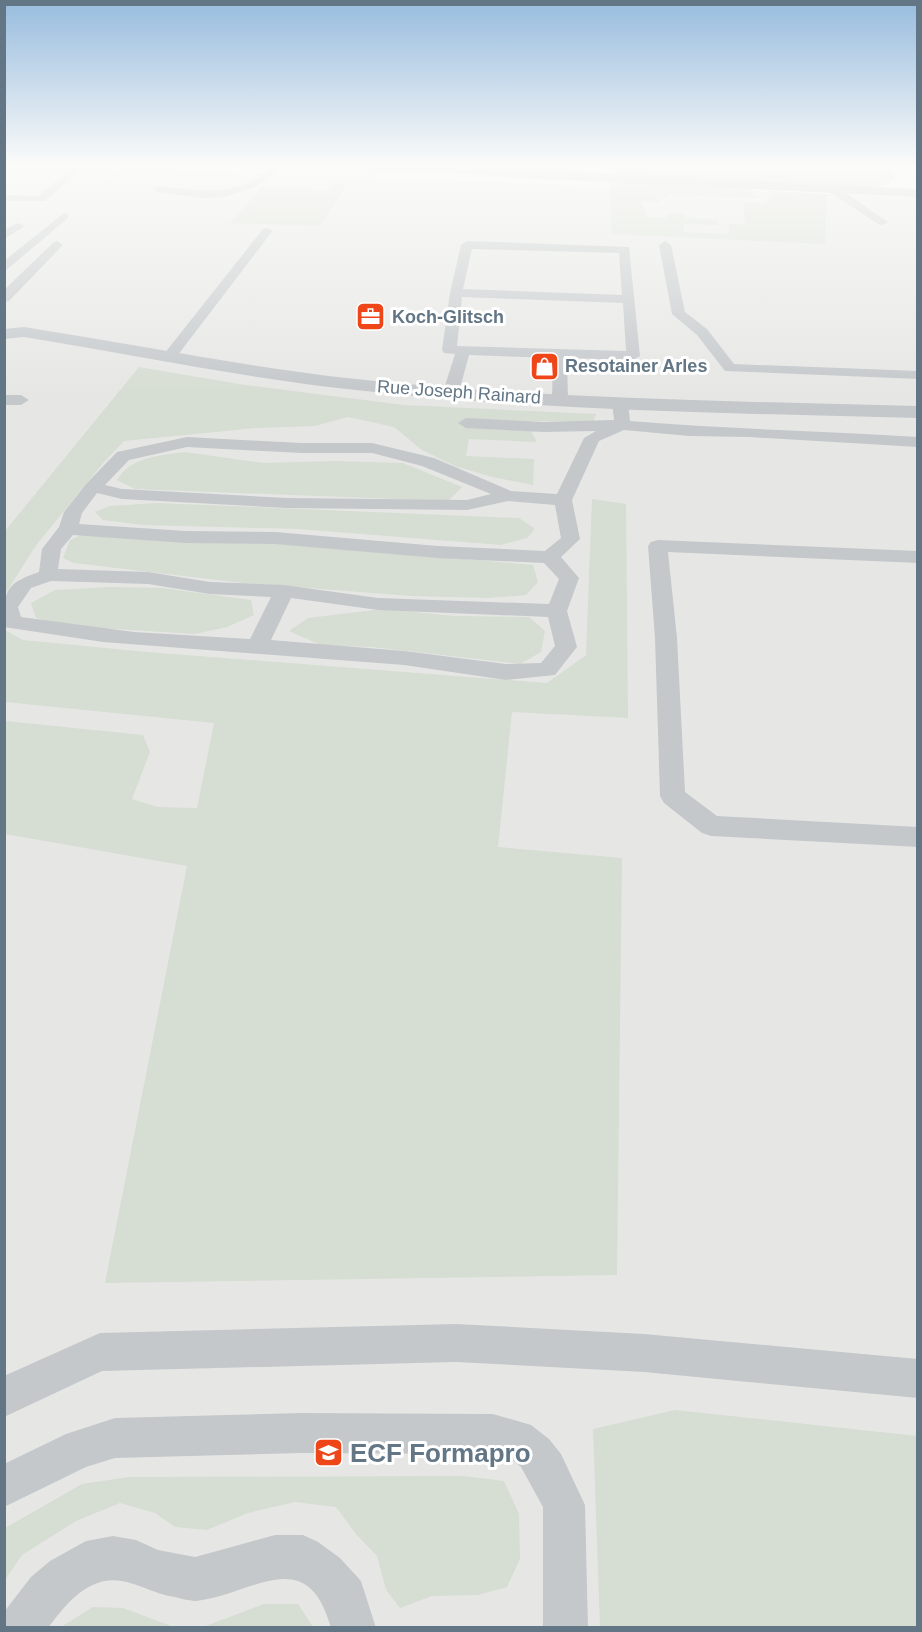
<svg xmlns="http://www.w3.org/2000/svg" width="922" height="1632" font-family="Arial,sans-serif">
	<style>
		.built { fill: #e6e7e5 }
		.green { fill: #d6ddd2 }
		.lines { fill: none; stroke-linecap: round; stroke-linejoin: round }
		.path { stroke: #bec0c2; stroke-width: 1.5; stroke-dasharray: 1.5 1.5; stroke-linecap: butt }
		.lane { fill: #c4c8cb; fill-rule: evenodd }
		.street { fill: #c4c8cb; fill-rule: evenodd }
		.labels { text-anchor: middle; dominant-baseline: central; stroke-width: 6; stroke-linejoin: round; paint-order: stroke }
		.far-poi-label { font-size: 18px; font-weight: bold; fill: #627685; stroke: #fff; text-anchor: start }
		.far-street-label { font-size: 18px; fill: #627685; stroke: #fff }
		.near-poi-label { font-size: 26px; font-weight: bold; fill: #627685; stroke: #fff; text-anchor: start }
	</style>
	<rect width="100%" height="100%" fill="#f6f6f1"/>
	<path class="built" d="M5 165 917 197V1627L5 1628Z"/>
	<g class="green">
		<path d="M616 165H887L896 175 889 183 875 187 615 173Z"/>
		<path d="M610 181 752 188 754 196 761 198 668 195 659 202H642L646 217 667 218 668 213 683 214 685 218 717 220 718 225 684 224V232L729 234V224H745L743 202 765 203 771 191 827 194 825 244 611 234Z"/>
		<path d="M332 184H347L320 226 230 223 262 187 328 190Z"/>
		<path d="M139 367 239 384 404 405 596 414 593 422 530 421 531 431 537 442 469 439 466 456 534 459 533 485 492 477 455 466 422 450 394 427 348 417 315 426 256 428 124 441 104 462 37 544 5 594V531Z"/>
		<path d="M184 452 263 463 335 461 403 463 462 487 448 501 135 489 117 480C132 456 159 456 184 452Z"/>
		<path d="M592 499 626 504 628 718 512 712 498 847 622 858 617 1275 105 1283 187 866 5 834V721L143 735 150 752 132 799 157 807 197 808 214 723 5 702V630L23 640 147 652 547 683 586 655Z"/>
		<path d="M157 503 519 518 535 529 527 538 501 545 298 529 143 525 103 520 95 512 110 506Z"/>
		<path d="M88 532 291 543 533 565 538 582 526 595 489 598 411 596 243 583 74 563 63 558 70 540Z"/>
		<path d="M111 587 163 588 251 600 254 615 227 627 195 634 67 626 36 618 31 603 55 590Z"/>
		<path d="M383 609 455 616 529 617 545 631 541 652 520 664 372 647 321 645 289 631 308 618Z"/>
		<path d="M675 1410 917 1436V1627H600L593 1429Z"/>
		<path d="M464 1476 504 1481 519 1514 520 1559 507 1587 478 1595 432 1596 400 1608 386 1590 377 1556 355 1533 336 1507 295 1502 248 1513 207 1530 175 1527 155 1513 120 1503 76 1521 22 1555 5 1580V1528L82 1484 129 1477Z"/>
		<path d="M264 1604H298L313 1627H203Z"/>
		<path d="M93 1607 123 1608 174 1627H61Z"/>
	</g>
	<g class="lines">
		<path class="path" d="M103 187 126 165"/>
		<g class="lane">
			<path d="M76 165H87L45 201H4V195L38 196Z"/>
			<path d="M235 165 440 166 445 169 440 172 281 169 253 188 223 197 201 198 158 192 153 189 158 186C199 191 235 198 270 169L240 168Z"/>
			<path d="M831 185 835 186 888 222 882 225 878 224 827 190V186Z"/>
			<path d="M64 213 68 214V218L4 272V261Z"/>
			<path d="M18 223 24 226 22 228 4 239V230Z"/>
			<path d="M267 228 273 231 271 233 174 360H164L162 357 164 354 263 229Z"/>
			<path d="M57 241 63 245 61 247 9 301 4 302V290L53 243Z"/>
			<path d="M467 241 629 247 640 356 633 360 567 358 568 399 560 404 552 399 553 358 469 355 459 392 451 397 446 395 443 392 455 354 444 353 442 350 450 293 461 245ZM472 249 619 253 622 295 463 289ZM462 297 623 303 626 351 457 346Z"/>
			<path d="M665 241 671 245 685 312 707 329 734 364 918 371V379L725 371 697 335 672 314 659 245Z"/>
			<path d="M4 395H21L29 400 21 405H4Z"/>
			<path d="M620 398 628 403 630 421C725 429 822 431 918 437V447L749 437 689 436 624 430 599 441 572 500 580 539 561 557 579 578 567 611 577 647 555 675 506 680 404 665 103 642 4 627C4 591 4 584 39 572L42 549 59 527 64 512 87 483 117 452 187 437 301 443H372L434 458 511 491 557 494 584 438 596 431 544 432 466 428 458 423 466 418 544 422 614 420 612 403ZM187 447 301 453H372L422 466 491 494 467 500 287 498 122 489 105 485 129 460ZM97 493 122 499 287 508 467 510 508 501 555 505 561 538 545 551 438 546 275 532 186 531 79 524 82 513ZM73 535 186 543 275 544 438 558 544 563 559 579 549 604 378 598 284 585 210 582 148 572 58 569 61 549ZM51 581 148 584 210 594 271 597 250 639 134 632 21 617 18 607 31 588ZM291 598 378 610 548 617 555 646 541 663 506 664 404 651 271 640Z"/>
			<path d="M658 540 918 551V563L668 552 677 638 685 792 717 816 918 827V847L711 836 702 833 664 803 660 796 655 638 648 546 651 542Z"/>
			<path d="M456 1324 644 1334 918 1359V1398L644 1372 456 1362 102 1371 4 1417V1376L100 1333Z"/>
			<path d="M301 1413 493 1414 531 1425 549 1439 561 1454 585 1505 588 1628H543V1507L521 1467 508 1457 493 1454 301 1453 115 1458 86 1467 4 1507V1464L66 1434 115 1418Z"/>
			<path d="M275 1535H303L318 1542 340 1558 361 1581 376 1628H331C307 1541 252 1595 196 1601 188 1601 177 1597 169 1596 155 1593 144 1587 130 1583 93 1571 68 1601 48 1628H4V1612L31 1577 50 1561 86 1541 113 1536 136 1540 158 1550 195 1557Z"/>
		</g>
		<g class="street">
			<path d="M399 165H453L918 189V197L522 178 405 169Z"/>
			<path d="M24 327C134 344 244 367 356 379 542 399 730 401 918 406V418C730 413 542 411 356 390 244 378 134 355 24 337L4 339V329Z"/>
		</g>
	</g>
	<linearGradient id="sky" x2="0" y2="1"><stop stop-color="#97bcde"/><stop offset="0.42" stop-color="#fbfbf9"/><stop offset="1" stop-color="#fbfbf9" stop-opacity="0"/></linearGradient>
	<rect width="922" height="393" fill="url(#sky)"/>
	<defs>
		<symbol id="office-square" viewBox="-11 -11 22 22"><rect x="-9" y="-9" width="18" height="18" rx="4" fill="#ee4619" stroke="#fff"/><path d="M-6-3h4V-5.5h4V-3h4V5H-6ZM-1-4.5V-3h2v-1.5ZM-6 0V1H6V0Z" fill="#fff"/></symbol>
		<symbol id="shop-square" viewBox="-11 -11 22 22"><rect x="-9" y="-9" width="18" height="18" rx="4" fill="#ee4619" stroke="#fff"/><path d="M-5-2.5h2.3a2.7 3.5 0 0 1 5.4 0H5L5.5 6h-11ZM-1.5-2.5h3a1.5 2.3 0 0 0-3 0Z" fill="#fff"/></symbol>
		<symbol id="university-square" viewBox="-11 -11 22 22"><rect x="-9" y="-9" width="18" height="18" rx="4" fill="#ee4619" stroke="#fff"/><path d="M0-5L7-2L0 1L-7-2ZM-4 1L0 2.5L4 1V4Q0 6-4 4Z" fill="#fff"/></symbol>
	</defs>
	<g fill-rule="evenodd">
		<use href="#office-square" x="354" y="300" width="33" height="33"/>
		<use href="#shop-square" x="528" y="350" width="33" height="33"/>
		<use href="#university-square" x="312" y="1436" width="33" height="33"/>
	</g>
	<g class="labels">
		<g class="far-poi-label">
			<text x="392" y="317">Koch-Glitsch</text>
			<text x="565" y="366">Resotainer Arles</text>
		</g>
		<g class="far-street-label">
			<text transform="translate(459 392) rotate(4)">Rue Joseph Rainard</text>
		</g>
		<g class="near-poi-label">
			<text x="350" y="1453">ECF Formapro</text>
		</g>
	</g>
	<rect width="922" height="1632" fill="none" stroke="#627685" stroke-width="12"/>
</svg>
